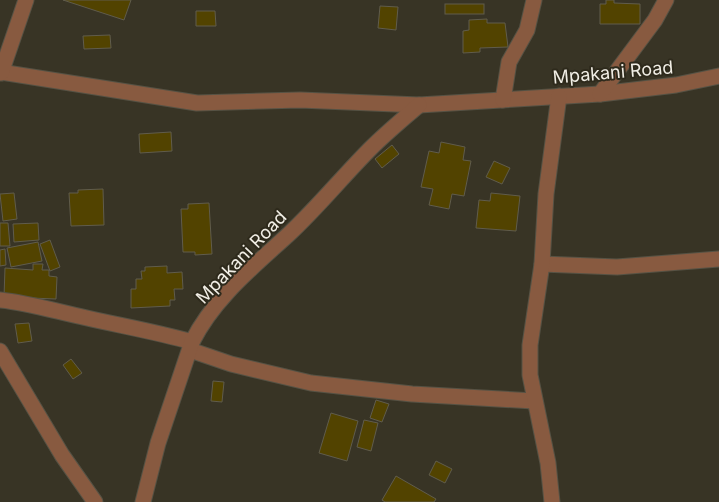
<svg xmlns="http://www.w3.org/2000/svg" width="719" height="502" font-family="Inter,sans-serif">
	<style>
		.building { fill: #524300; stroke: #605c4c }
		.lines { fill: none; stroke-linecap: round; stroke-linejoin: round }
		.minor-casing { stroke: #565244; stroke-width: 17 }
		.minor { stroke: #885a40; stroke-width: 15 }
		.labels { text-anchor: middle; dominant-baseline: central; stroke-width: 4; stroke-linejoin: round; paint-order: stroke }
		.street-label { font-size: 18px; fill: #f1eee5; stroke: #2e2a1c }
	</style>
	<rect width="100%" height="100%" fill="#383425"/>
	<g class="building">
		<path d="M63 0H131L124 20Z"/>
		<path d="M606 0H614V3L640 4V24H600V4H606Z"/>
		<rect x="445" y="4" width="39" height="10"/>
		<path d="M380 6 398 7 396 30 378 28Z"/>
		<path d="M196 11H215L216 26H196Z"/>
		<path d="M487 19V23H505L508 47 480 48V52L463 53V31L469 30V20Z"/>
		<path d="M110 35 111 48 84 49 83 36Z"/>
		<path d="M171 132 172 151 140 153 139 134Z"/>
		<path d="M441 142 465 147 463 160 471 161 464 196 452 194 449 209 429 205 433 189 421 187 429 151 439 153Z"/>
		<path d="M392 145 399 154 382 168 375 159Z"/>
		<path d="M494 161 510 168 502 184 486 177Z"/>
		<path d="M103 189 104 225 71 226 69 193H78V190Z"/>
		<path d="M14 193 17 219 3 221 0 194Z"/>
		<path d="M491 193 520 196 516 231 476 228 479 200 490 201Z"/>
		<path d="M209 203 212 254 195 255V252H183L181 209H188V204Z"/>
		<path d="M0 223H8L10 246H0Z"/>
		<path d="M38 223 39 240 14 242 13 224Z"/>
		<path d="M50 240 60 267 50 271 40 244Z"/>
		<path d="M38 242 42 261 11 267 7 248Z"/>
		<path d="M5 249 6 265 0 266V250Z"/>
		<path d="M33 264H43L42 270H49V276L57 277 56 299 4 297 5 268 33 270Z"/>
		<path d="M167 266V273L182 272 183 289H174L175 300H170V306L131 308V289H136V279H142L141 271H145V267Z"/>
		<path d="M29 323 32 341 18 343 15 324Z"/>
		<path d="M71 359 82 373 73 379 63 365Z"/>
		<path d="M213 381 224 382 222 402 211 401Z"/>
		<path d="M376 400 389 404 382 422 370 418Z"/>
		<path d="M331 413 358 421 347 461 319 453Z"/>
		<path d="M364 420 378 423 371 451 357 447Z"/>
		<path d="M436 461 452 469 445 483 429 475Z"/>
		<path d="M396 476 436 499 434 502H385L382 500Z"/>
	</g>
	<g class="lines">
		<defs>
			<g id="minor">
				<path d="M0 72 197 103 300 100 419 105 600 94 676 85 719 76"/>
				<path d="M1 73 26 0"/>
				<path d="M600 94 655 20 666 0"/>
				<path d="M503 100 509 62 527 30 534 0"/>
				<path d="M542 264 617 267 719 259"/>
				<path d="M0 300C29 303 58 312 87 318 122 326 157 332 192 342"/>
				<path d="M190 350 231 364 311 383 412 394 534 401"/>
				<path d="M0 351 62 455 95 502"/>
				<path d="M143 502 158 443 192 342C214 298 253 267 289 234 318 207 343 176 371 148 386 133 403 119 419 105"/>
				<path d="M552 502 548 463 530 375V345L542 264 546 194 559 96"/>
			</g>
		</defs>
		<use href="#minor" class="minor-casing"/>
		<use href="#minor" class="minor"/>
	</g>
	<g class="labels">
		<g class="street-label">
			<text transform="translate(613 72) rotate(-5)">Mpakani Road</text>
			<text transform="translate(241 257) rotate(-46)">Mpakani Road</text>
		</g>
	</g>
</svg>
